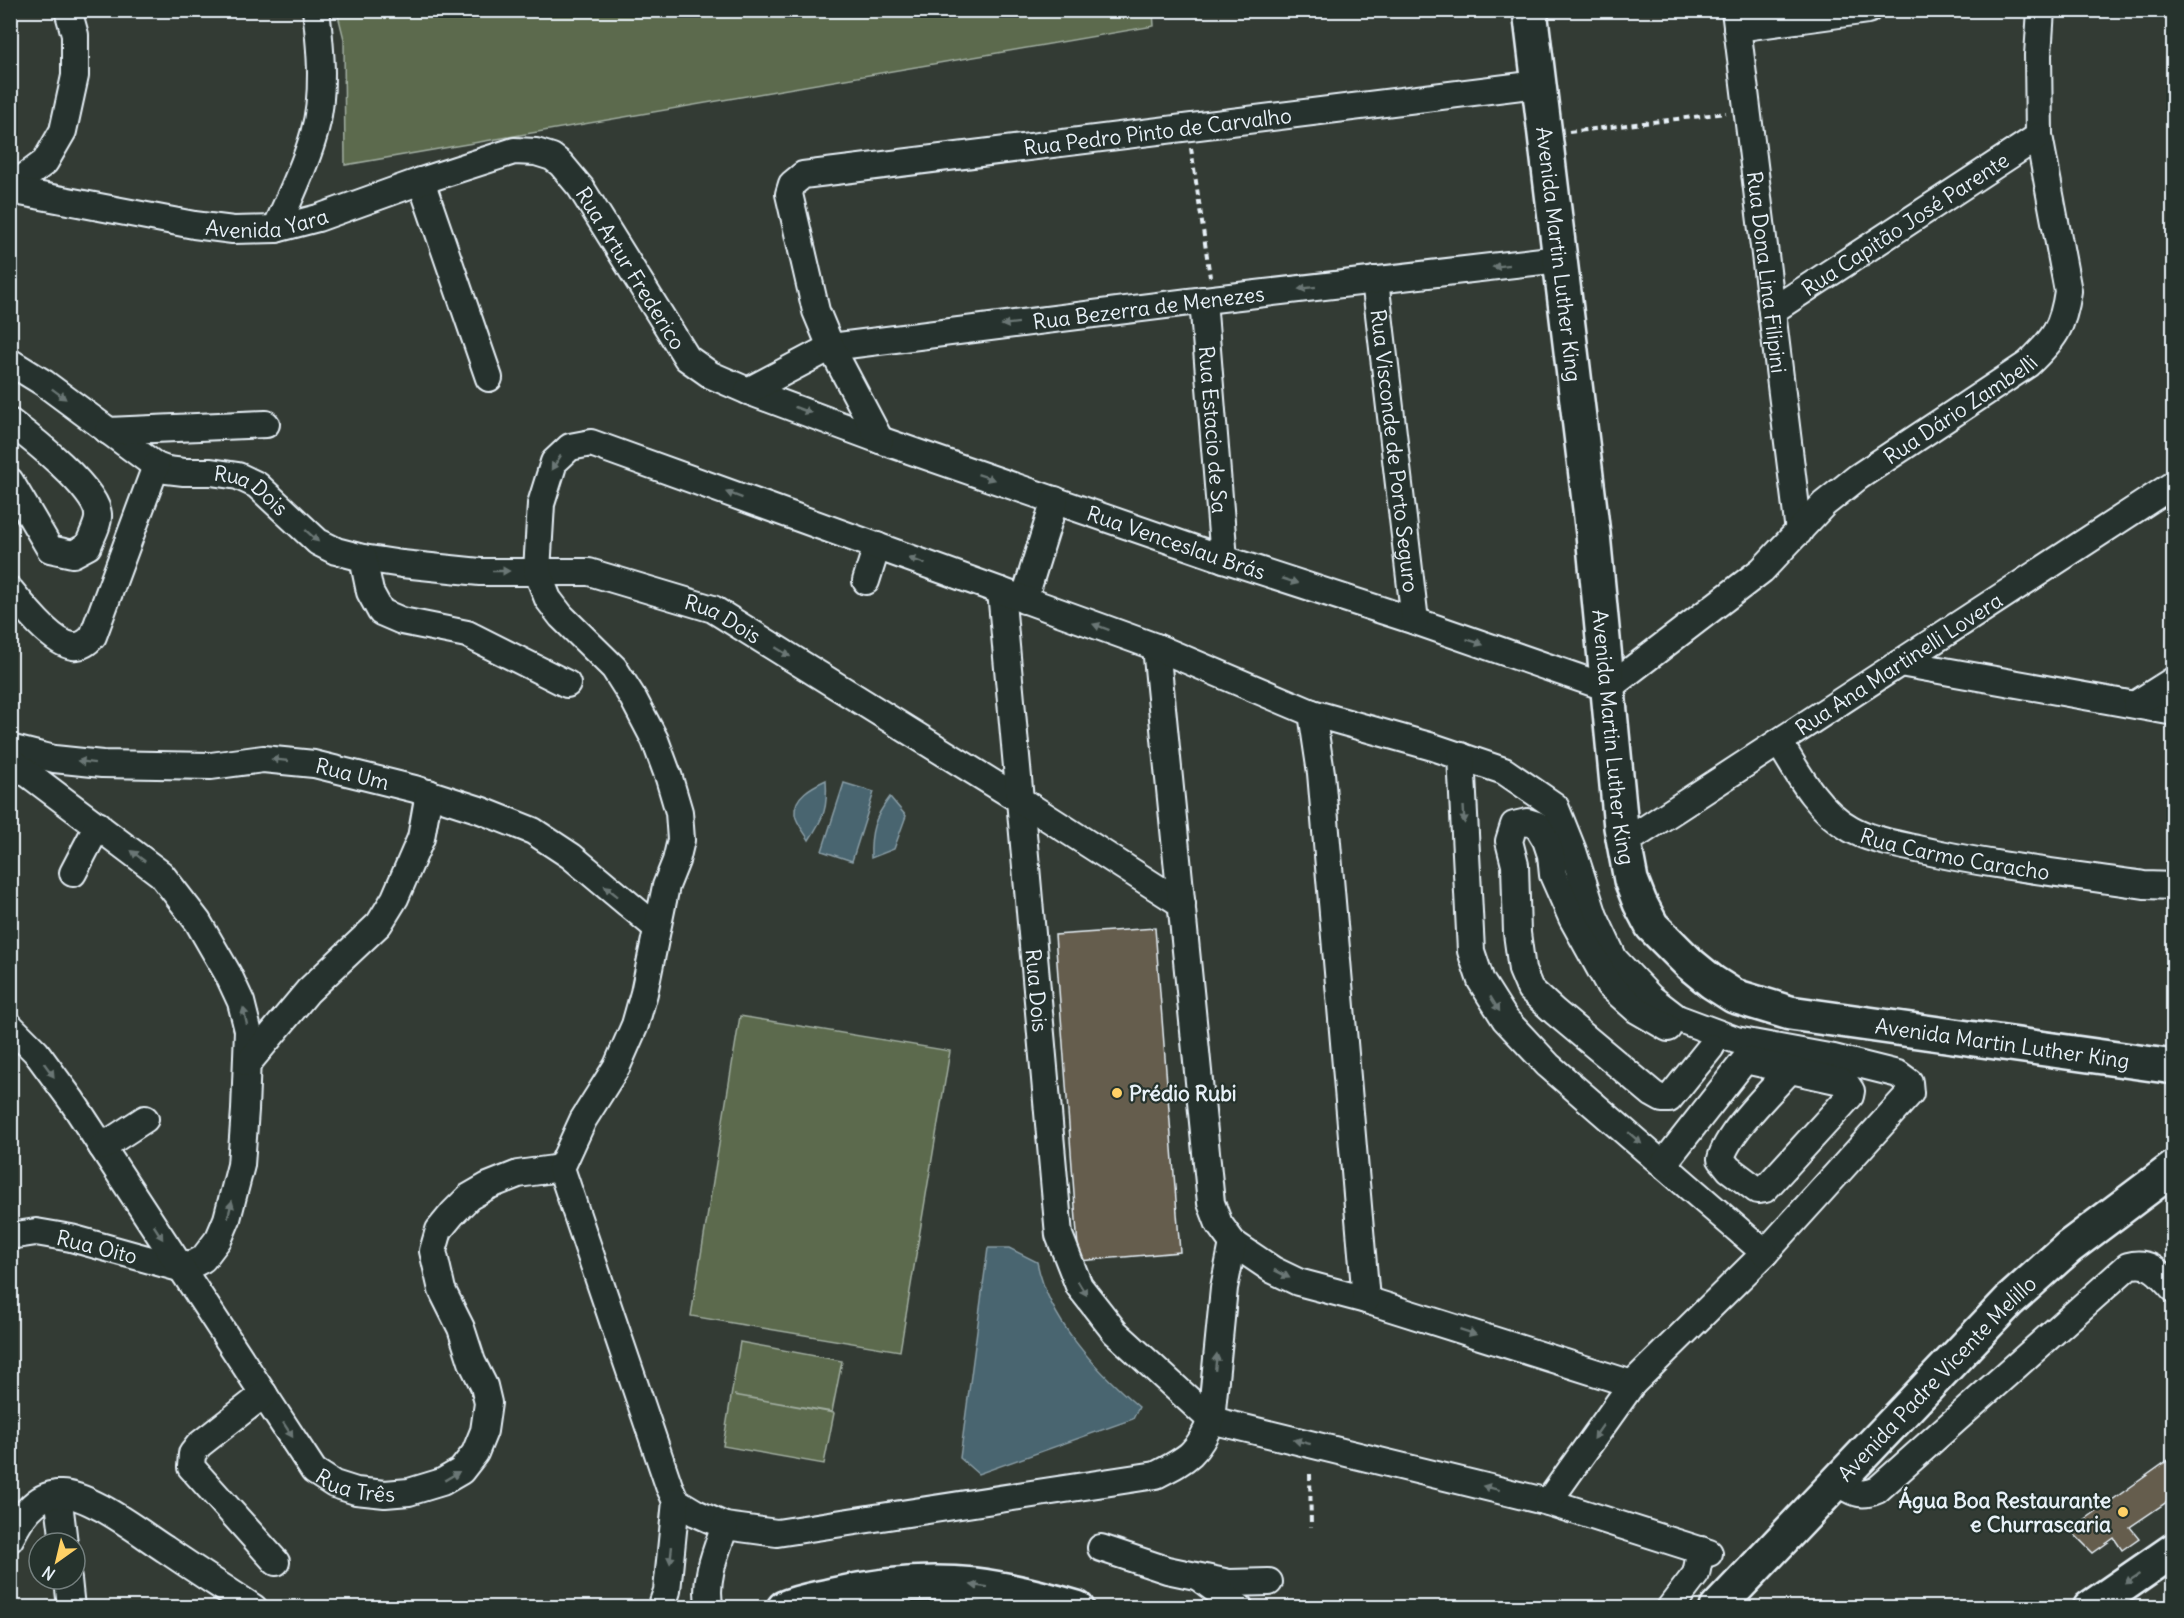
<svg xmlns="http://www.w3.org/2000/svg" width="2184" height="1618" font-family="Delius,sans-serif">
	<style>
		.green { fill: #5c6b4d; stroke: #a2aea2; stroke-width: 1.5 }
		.water { fill: #4a656f; stroke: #899da6; stroke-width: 1.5 }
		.building { fill: #655d4e; stroke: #e8f1f8; stroke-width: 1.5 }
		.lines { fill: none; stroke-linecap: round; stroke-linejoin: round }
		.minor-casing { stroke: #e8f1f8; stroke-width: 30 }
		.major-casing { stroke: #e8f1f8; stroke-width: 38 }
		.path { stroke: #e8f1f8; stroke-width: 4; stroke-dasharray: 6 4.5; stroke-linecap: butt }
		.minor { stroke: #26332d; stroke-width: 26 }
		.major { stroke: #26332d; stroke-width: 33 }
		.oneway { fill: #6a7674 }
		.poi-dot { fill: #ffd166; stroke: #26332d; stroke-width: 2 }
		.labels { text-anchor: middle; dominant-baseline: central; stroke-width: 4.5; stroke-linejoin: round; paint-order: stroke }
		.street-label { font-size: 21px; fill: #e8f1f8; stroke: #26332d }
		.poi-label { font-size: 21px; font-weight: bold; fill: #e8f1f8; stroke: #26332d; text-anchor: start }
	</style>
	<rect width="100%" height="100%" fill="#333b34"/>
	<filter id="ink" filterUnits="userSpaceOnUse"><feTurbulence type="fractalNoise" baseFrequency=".0167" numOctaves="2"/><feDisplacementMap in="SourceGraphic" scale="12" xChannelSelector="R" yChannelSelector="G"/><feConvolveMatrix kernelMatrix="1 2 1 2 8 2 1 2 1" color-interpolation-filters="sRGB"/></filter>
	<g filter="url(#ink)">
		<g class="green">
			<path d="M1153 11 1154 26 345 165 344 39 337 11Z"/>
			<path d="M740 1016 950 1051 900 1351 691 1316Z"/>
			<path d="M740 1342 842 1361 832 1412 734 1395 834 1413 824 1464 723 1446Z"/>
		</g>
		<g class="water">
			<path d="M826 780C828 808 824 817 809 840 805 833 796 823 795 814 793 796 813 786 826 780Z"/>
			<path d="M844 783 874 792 852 861 822 851Z"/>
			<path d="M890 797 906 816 894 849 871 858C870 832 874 818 890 797Z"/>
			<path d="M988 1248H1009L1037 1262C1049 1321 1095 1369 1139 1407L1133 1419 978 1474 960 1458Z"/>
		</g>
		<g class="building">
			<path d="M1155 928 1180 1252 1079 1261 1055 935Z"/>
			<path d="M2174 1456V1497L2130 1527 2139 1538 2122 1550 2114 1538 2093 1553 2070 1530Z"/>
		</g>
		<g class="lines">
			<defs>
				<g id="minor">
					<path id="s1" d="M1735 10 1799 532"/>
					<path d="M1737 28 1868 10"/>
					<path d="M421 181 489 378"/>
					<path d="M10 188 45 162 63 131 75 76V35L68 10"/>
					<path id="s2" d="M10 190 194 225 233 230 276 229 318 218 421 181 514 151 536 152 552 157 561 164 581 188 687 358 711 375 748 391 880 440 1224 559 1415 621 1608 688 1762 570 1824 504 1858 477 2028 364C2054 339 2063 328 2068 291L2039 136 2038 55 2041 10"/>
					<path d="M276 229C289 198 305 167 314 134 325 95 321 51 316 10"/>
					<path id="s3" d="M1375 280 1415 621"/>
					<path id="s4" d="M1203 300 1224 559"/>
					<path id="s5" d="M1772 311 2039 136"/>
					<path id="s6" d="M10 362 44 383 156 466 167 470 184 472H211L238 476 257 485 318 542 336 551 363 558 402 564 480 572H589L713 609 1020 800 1059 1235 1079 1286 1115 1332 1211 1420 1548 1502 1709 1553"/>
					<path id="s7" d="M748 391 831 347 1213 299 1559 259"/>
					<path d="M10 422C30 437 98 490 98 515 99 524 91 537 88 546L73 554 50 549 10 481"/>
					<path d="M108 431 266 424"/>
					<path id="s8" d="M880 440 831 347 816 311 789 194 792 184 803 175 1538 84"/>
					<path d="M363 558 370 592 381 612 402 621 467 634 567 684"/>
					<path d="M866 581 877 546"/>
					<path d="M10 590C22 605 53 644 73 646 82 647 88 642 93 636L156 466"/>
					<path d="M1001 591 1020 800 1182 904"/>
					<path d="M1024 600 1055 500"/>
					<path d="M1156 647 1211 1203 1219 1224 1233 1243 1273 1270 1298 1282 1366 1300 1632 1384"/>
					<path d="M1900 663 2174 712"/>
					<path d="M2136 704 2174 680"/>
					<path d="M1312 713 1433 747 1504 771 1555 806 1573 851 1594 916 1614 959 1651 998 1677 1018 1736 1040 1834 1058 1898 1074 1909 1082 1910 1093 1765 1253 1632 1384 1548 1502"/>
					<path id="s9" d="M1779 742C1798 774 1818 811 1851 829 1871 840 1896 844 1917 849 1992 866 2068 874 2144 885L2174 886"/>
					<path id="s10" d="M10 748 54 759 102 764 211 766 263 759 314 764 415 789 480 810 533 831 571 856 657 928"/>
					<path d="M1461 756 1471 951 1481 981 1505 1019 1548 1065 1765 1253"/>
					<path d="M10 760 161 874 198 922 228 974 241 1002 248 1030 245 1110 241 1165 227 1219 219 1238 203 1259 183 1269 71 1238 36 1232 10 1236"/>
					<path id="s11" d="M1624 843 2174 484"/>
					<path d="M73 873 98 825"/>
					<path id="s12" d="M10 1026 36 1052 72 1101 314 1471 334 1484 356 1491 385 1494 409 1492 442 1482 461 1471 475 1453 484 1431 488 1403 484 1386 472 1362 461 1328 442 1290 433 1251 439 1230 453 1213 469 1197 488 1186 518 1174 561 1168"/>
					<path d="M1668 1028 1637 1010 1609 985 1572 918 1553 875 1551 855 1546 840 1537 825 1527 822 1514 825 1509 841 1515 865 1517 933 1522 970 1530 989 1555 1012 1653 1094 1662 1099H1669L1711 1047"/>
					<path d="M248 1063 308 991 379 924 395 898 421 838 429 793"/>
					<path d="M102 1147 145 1119"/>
					<path d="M1664 1163 1745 1060 1841 1081 1847 1085 1851 1091 1850 1096 1765 1189 1757 1190 1729 1169 1721 1159C1727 1133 1771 1091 1790 1070"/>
					<path d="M1233 1243 1224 1288 1211 1420C1198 1454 1187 1459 1156 1475L777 1533 725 1526 696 1513 676 1501 669 1486 561 1168 583 1120 617 1066 635 1025 644 993 666 886 676 861 681 840 679 812 669 778 655 740 633 698 614 668 561 616 548 599 537 571 541 504 554 462 570 447 591 443 1156 647 1312 713 1321 773 1366 1300"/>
					<path d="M264 1394 199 1445 192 1454 191 1467 276 1562"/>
					<path d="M1837 1482C1853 1491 1859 1498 1877 1490L2128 1266C2151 1260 2159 1273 2174 1289"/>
					<path d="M58 1494 64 1543"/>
					<path d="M10 1539C20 1519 34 1495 59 1494 88 1492 140 1533 165 1549 194 1569 224 1588 254 1608"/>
					<path d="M1101 1548 1167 1570 1229 1583 1269 1582"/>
					<path d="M68 1579 71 1608"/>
					<path d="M1201 1579 1240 1608"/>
					<path d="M661 1608 667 1591 676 1501"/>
					<path d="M710 1608C703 1582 716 1551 725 1526"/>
					<path d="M1670 1608 1696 1574 1701 1550"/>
				</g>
				<g id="major">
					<path id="s13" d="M1530 10 1593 534 1621 827 1631 880 1640 903 1652 926 1690 964 1712 982 1734 996 1790 1013 2174 1067"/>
					<path d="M784 1608C800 1601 816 1599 833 1595 878 1585 928 1580 974 1585 1009 1589 1043 1598 1077 1608"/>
					<path id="s14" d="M1717 1608 2010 1300 2069 1247 2174 1168"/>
					<path d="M2090 1608 2174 1550"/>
				</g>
			</defs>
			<use href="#minor" class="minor-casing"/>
			<use href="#major" class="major-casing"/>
			<g class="path">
				<path d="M1569 132 1726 113"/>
				<path d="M1191 148 1210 277"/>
				<path d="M1310 1474 1311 1527"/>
			</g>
			<use href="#minor" class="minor"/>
			<use href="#major" class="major"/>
		</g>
		<defs><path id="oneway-solid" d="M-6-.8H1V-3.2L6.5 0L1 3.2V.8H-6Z" transform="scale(1.5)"/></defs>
		<g class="oneway">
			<use href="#oneway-solid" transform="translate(1501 266) rotate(173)"/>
			<use href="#oneway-solid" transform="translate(1307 288) rotate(173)"/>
			<use href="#oneway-solid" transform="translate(1010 324) rotate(173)"/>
			<use href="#oneway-solid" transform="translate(59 394) rotate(37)"/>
			<use href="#oneway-solid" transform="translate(803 410) rotate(20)"/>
			<use href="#oneway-solid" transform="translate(556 463) rotate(123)"/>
			<use href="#oneway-solid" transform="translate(986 477) rotate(19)"/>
			<use href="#oneway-solid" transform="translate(734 495) rotate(-160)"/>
			<use href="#oneway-solid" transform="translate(312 536) rotate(42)"/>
			<use href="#oneway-solid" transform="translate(917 561) rotate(-160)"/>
			<use href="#oneway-solid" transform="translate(501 571)"/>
			<use href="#oneway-solid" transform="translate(1290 581) rotate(18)"/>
			<use href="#oneway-solid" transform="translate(1101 627) rotate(-160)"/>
			<use href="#oneway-solid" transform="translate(1475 642) rotate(19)"/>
			<use href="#oneway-solid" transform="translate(783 652) rotate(32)"/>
			<use href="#oneway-solid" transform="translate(280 760) rotate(-174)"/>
			<use href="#oneway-solid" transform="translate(86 762) rotate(-173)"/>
			<use href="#oneway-solid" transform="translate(1464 815) rotate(87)"/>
			<use href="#oneway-solid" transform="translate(138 856) rotate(-142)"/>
			<use href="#oneway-solid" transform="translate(611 891) rotate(-141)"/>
			<use href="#oneway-solid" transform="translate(1495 1004) rotate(58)"/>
			<use href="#oneway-solid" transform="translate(245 1016) rotate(-103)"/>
			<use href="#oneway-solid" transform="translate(49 1070) rotate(54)"/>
			<use href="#oneway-solid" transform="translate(1635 1138) rotate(41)"/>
			<use href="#oneway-solid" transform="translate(230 1209) rotate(-76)"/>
			<use href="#oneway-solid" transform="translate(158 1232) rotate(57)"/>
			<use href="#oneway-solid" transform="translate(1282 1274) rotate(27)"/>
			<use href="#oneway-solid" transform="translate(1082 1288) rotate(58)"/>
			<use href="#oneway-solid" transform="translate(1468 1332) rotate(18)"/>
			<use href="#oneway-solid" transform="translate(1216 1362) rotate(-84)"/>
			<use href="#oneway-solid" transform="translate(288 1430) rotate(57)"/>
			<use href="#oneway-solid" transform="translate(1598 1432) rotate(125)"/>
			<use href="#oneway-solid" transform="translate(1302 1442) rotate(-166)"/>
			<use href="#oneway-solid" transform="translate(452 1476) rotate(-31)"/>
			<use href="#oneway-solid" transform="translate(1491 1488) rotate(-166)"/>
			<use href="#oneway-solid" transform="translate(671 1555) rotate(96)"/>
			<use href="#oneway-solid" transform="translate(2132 1579) rotate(146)"/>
			<use href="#oneway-solid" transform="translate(979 1586) rotate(-172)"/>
		</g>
	</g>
	<g class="poi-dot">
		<circle cx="1117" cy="1093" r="6"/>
		<circle cx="2123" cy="1512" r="6"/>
	</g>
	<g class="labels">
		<g class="street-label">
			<text stroke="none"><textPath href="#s8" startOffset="646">Rua Pedro Pinto de Carvalho</textPath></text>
			<text stroke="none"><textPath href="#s2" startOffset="261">Avenida Yara</textPath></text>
			<text stroke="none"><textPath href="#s5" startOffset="159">Rua Capitão José Parente</textPath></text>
			<text stroke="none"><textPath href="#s13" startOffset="246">Avenida Martin Luther King</textPath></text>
			<text stroke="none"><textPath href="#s2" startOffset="696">Rua Artur Frederico</textPath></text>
			<text stroke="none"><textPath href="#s1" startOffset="264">Rua Dona Lina Filipini</textPath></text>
			<text stroke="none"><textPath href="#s7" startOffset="414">Rua Bezerra de Menezes</textPath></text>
			<text stroke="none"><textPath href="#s2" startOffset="2232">Rua Dário Zambelli</textPath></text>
			<text stroke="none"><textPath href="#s4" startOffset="130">Rua Estacio de Sa</textPath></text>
			<text stroke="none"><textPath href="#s3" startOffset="172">Rua Visconde de Porto Seguro</textPath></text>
			<text stroke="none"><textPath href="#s6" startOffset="280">Rua Dois</textPath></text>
			<text stroke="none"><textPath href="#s2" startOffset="1326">Rua Venceslau Brás</textPath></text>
			<text stroke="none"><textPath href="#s6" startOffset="784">Rua Dois</textPath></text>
			<text stroke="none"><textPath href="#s11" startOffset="328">Rua Ana Martinelli Lovera</textPath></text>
			<text stroke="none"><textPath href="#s13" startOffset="732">Avenida Martin Luther King</textPath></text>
			<text stroke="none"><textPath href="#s10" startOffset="346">Rua Um</textPath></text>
			<text stroke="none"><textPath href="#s9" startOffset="222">Rua Carmo Caracho</textPath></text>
			<text stroke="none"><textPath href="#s6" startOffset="1324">Rua Dois</textPath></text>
			<text stroke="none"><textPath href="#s13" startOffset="1308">Avenida Martin Luther King</textPath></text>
			<text transform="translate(97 1247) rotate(14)">Rua Oito</text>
			<text stroke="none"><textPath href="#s14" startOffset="318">Avenida Padre Vicente Melillo</textPath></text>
			<text stroke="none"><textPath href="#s12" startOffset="585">Rua Três</textPath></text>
		</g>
		<g class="poi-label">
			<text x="1129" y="1093">Prédio Rubi</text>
			<text x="2111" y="1500" text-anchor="end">Água Boa Restaurante<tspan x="2111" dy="24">e Churrascaria</tspan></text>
		</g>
	</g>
	<rect width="2184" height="1618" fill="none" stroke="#26332d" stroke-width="36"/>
	<rect x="18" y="18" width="2148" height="1582" fill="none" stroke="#e8f1f8" stroke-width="2" filter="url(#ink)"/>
	<g transform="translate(57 1561) rotate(214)"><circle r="28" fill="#26332d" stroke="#747f7e" stroke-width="1.5"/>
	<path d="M0-4.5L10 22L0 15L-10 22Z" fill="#ffd166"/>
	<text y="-9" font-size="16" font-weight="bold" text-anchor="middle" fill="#e8f1f8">N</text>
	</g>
</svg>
